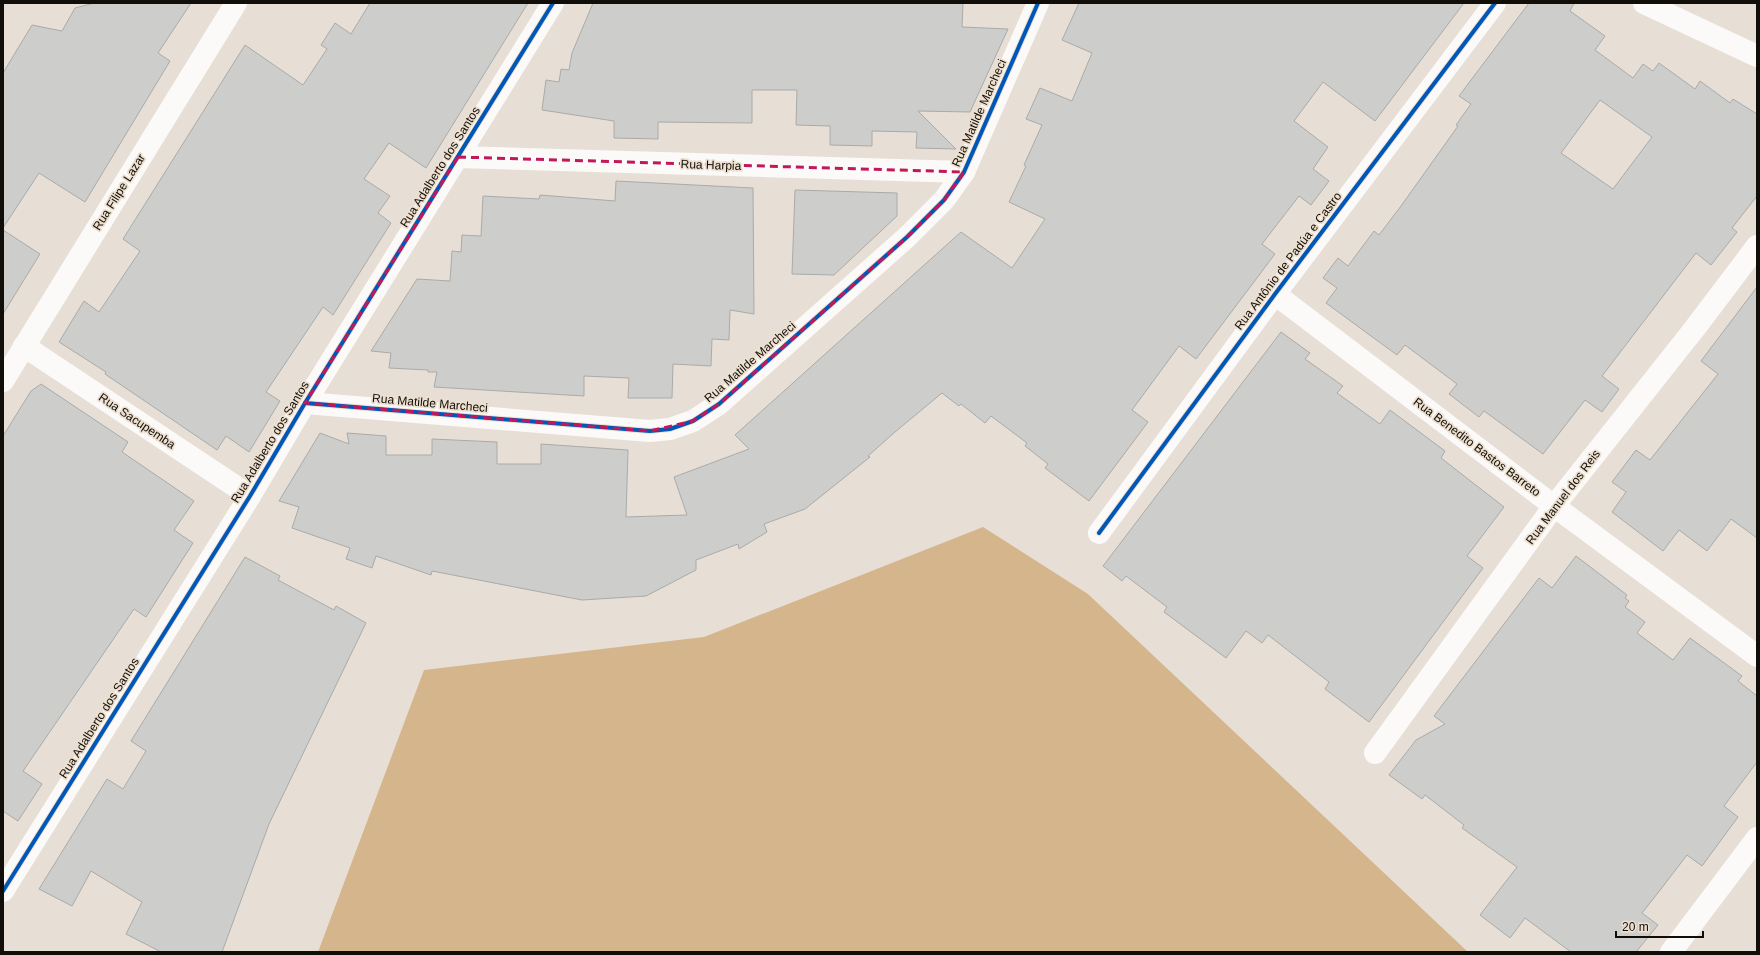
<svg xmlns="http://www.w3.org/2000/svg" width="1760" height="955" font-family="Arial,sans-serif">
	<style>
		.forest { fill: #d5b68c }
		.building { fill: #cdcdcb; stroke: #aaaaa8; fill-rule: evenodd }
		.lines { fill: none; stroke-linecap: round; stroke-linejoin: round }
		.minor { stroke: #fbfaf9; stroke-width: 22 }
		.major { stroke: #fbfaf9; stroke-width: 22 }
		.cycleway-casing { stroke: #ede0d0; stroke-width: 6 }
		.cycleway { stroke: #0057b8; stroke-width: 4 }
		.marked { fill: none; stroke: #c2185b; stroke-width: 3; stroke-dasharray: 8 5; stroke-linejoin: round }
		.labels { text-anchor: middle; dominant-baseline: central; stroke-width: 3.5; stroke-linejoin: round; paint-order: stroke }
		.street-label { font-size: 12px; fill: #110d08; stroke: #ede0d0 }
	</style>
	<rect width="100%" height="100%" fill="#e7dfd6"/>
	<path class="forest" d="M983 527 1088 594 1468 952H318L424 670 704 637Z"/>
	<g class="building">
		<path d="M94 3H191L158 53 170 61 85 202 39 173 3 228V73L32 25 62 31 75 8Z"/>
		<path d="M370 3H528L426 168 389 143 364 179 390 196 378 213 391 223 333 315 323 307 266 392 280 401 249 452 226 436 217 450 105 374 106 372 59 342 84 301 99 312 140 251 123 239 245 45 303 85 327 49 321 45 335 23 351 34Z"/>
		<path d="M593 3H963L962 27 1008 29 970 112 918 111 956 149 916 148 917 132 872 131V146L830 145V126L796 125 797 90H752V123L658 122V139L614 138V121L542 110 546 80 559 82 561 69 569 70 572 53Z"/>
		<path d="M1079 3H1464L1375 121 1323 82 1294 121 1328 147 1313 169 1329 181 1311 205 1299 196 1262 244 1275 254 1196 359 1179 346 1132 410 1148 422 1089 501 1045 468 1048 464 1025 446 1027 443 991 416 985 423 961 404 959 406 942 393 895 432 868 456 870 457 805 509 764 524 767 532 739 549 738 544 696 560V570L646 596 582 600 432 571 431 575 376 556 372 568 346 559 350 548 292 528 299 507 279 501 320 433 349 444 347 433 386 436V455H432V439L497 442V464H541V444L628 450 626 517 687 515 674 477 749 449 735 435 961 232 1012 268 1045 219 1009 202 1026 166 1024 165 1042 125 1026 119 1040 88 1072 101 1092 53 1062 40Z"/>
		<path d="M1529 3H1574L1570 11 1605 36 1595 50 1633 78 1643 64 1653 71 1659 63 1695 89 1700 81 1730 103 1733 99 1757 114V196L1732 228 1737 232 1711 265 1696 253 1602 376 1619 389 1602 412 1585 400 1543 454 1484 411 1479 417 1449 394 1457 384 1405 345 1397 355 1326 303 1337 288 1323 278 1338 258 1348 266 1374 231 1379 235 1401 206 1458 126 1456 125 1471 104 1459 96ZM1600 100 1652 137 1613 189 1561 153Z"/>
		<path d="M616 181 753 188 754 314 730 310 729 340 712 339 711 366 673 364 672 398H628L629 378 584 376V396L434 387 437 372H428V370L389 368 391 353 371 351 417 279 450 281 452 251 461 252 462 235 481 236 483 196 539 199 540 195 615 201Z"/>
		<path d="M795 190 897 193V216L834 275 792 274Z"/>
		<path d="M3 230 40 254 3 314Z"/>
		<path d="M1757 287V538L1731 519 1707 551 1679 530 1663 551 1612 512 1626 492 1612 482 1636 450 1650 460 1718 374 1701 361Z"/>
		<path d="M1281 332 1310 353 1305 359 1343 386 1337 393 1380 424 1390 410 1445 451 1441 458 1504 507 1467 556 1483 568 1369 722 1325 689 1329 682 1268 635 1262 643 1246 631 1226 658 1164 612 1167 607 1126 576 1122 581 1103 566Z"/>
		<path d="M41 384 128 442 122 452 194 501 174 530 193 543 146 617 134 609 23 771 42 784 18 821 3 811V436L31 391Z"/>
		<path d="M1576 556 1627 595 1625 598 1629 601 1625 607 1645 622 1637 633 1673 660 1690 638 1742 676 1738 681 1757 696V762L1724 806 1738 817 1702 866 1687 855 1661 889 1642 913 1658 925 1636 952H1571L1525 918 1510 938 1480 915 1517 867 1462 828 1464 825 1425 795 1422 799 1389 775 1416 740 1445 724 1434 716 1539 578 1552 588Z"/>
		<path d="M245 557 280 576 278 580 334 610 336 606 366 623 269 824 222 952H161L126 934 142 902 91 871 72 906 39 889 107 779 123 789 146 751 131 741Z"/>
	</g>
	<g class="lines">
		<g class="minor">
			<path d="M458 157 964 172"/>
			<path d="M1275 294 1554 506 1757 656"/>
			<path d="M24 346 250 496"/>
			<path d="M3 381 236 3"/>
			<path d="M305 403 650 431 670 429 693 421 719 404 907 237 944 200 964 172 1038 3"/>
			<path d="M1099 533 1275 294 1495 3"/>
			<path d="M1375 753 1554 506 1695 328 1757 246"/>
			<path d="M3 891 250 496 305 403 553 3"/>
			<path d="M1671 952 1757 838"/>
		</g>
		<path class="major" d="M1644 3 1757 56"/>
		<defs>
			<g id="cycleway">
				<path d="M305 403 650 431 670 429 693 421 719 404 907 237 944 200 964 172 1038 3"/>
				<path d="M1099 533 1275 294 1495 3"/>
				<path d="M3 891 250 496 305 403 553 3"/>
			</g>
		</defs>
		<use href="#cycleway" class="cycleway-casing"/>
		<use href="#cycleway" class="cycleway"/>
	</g>
	<path class="marked" d="M458 157 964 172 944 200 907 237 719 404 693 421 650 431 305 403Z"/>
	<g class="labels">
		<g class="street-label">
			<text transform="translate(979 113) rotate(-66)">Rua Matilde Marcheci</text>
			<text transform="translate(711 165) rotate(2)">Rua Harpia</text>
			<text transform="translate(440 167) rotate(-58)">Rua Adalberto dos Santos</text>
			<text transform="translate(119 192) rotate(-58)">Rua Filipe Lazar</text>
			<text transform="translate(1288 261) rotate(-53)">Rua Antônio de Padúa e Castro</text>
			<text transform="translate(750 362) rotate(-41)">Rua Matilde Marcheci</text>
			<text transform="translate(430 403) rotate(5)">Rua Matilde Marcheci</text>
			<text transform="translate(137 421) rotate(34)">Rua Sacupemba</text>
			<text transform="translate(270 442) rotate(-59)">Rua Adalberto dos Santos</text>
			<text transform="translate(1477 447) rotate(37)">Rua Benedito Bastos Barreto</text>
			<text transform="translate(1563 497) rotate(-53)">Rua Manuel dos Reis</text>
			<text transform="translate(99 718) rotate(-58)">Rua Adalberto dos Santos</text>
		</g>
	</g>
	<rect width="1760" height="955" fill="none" stroke="#110d08" stroke-width="8"/>
	<path d="M1616 931v6h87v-6" fill="none" stroke="#110d08" stroke-width="2"/>
	<text x="1622" y="931" font-size="12" fill="#110d08" stroke="#ede0d0" stroke-width="3" paint-order="stroke">20 m</text>
</svg>
